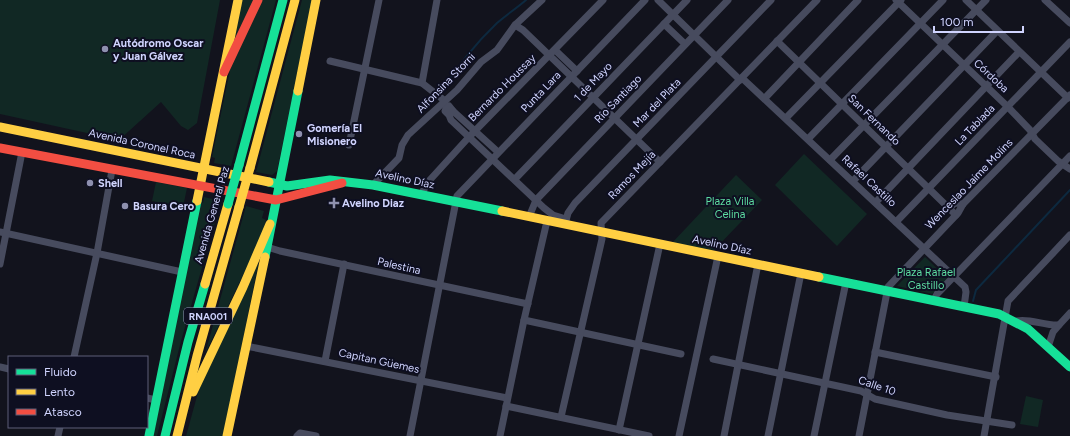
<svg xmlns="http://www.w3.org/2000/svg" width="1070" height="436" font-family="Figtree,sans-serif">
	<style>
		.green { fill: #112824 }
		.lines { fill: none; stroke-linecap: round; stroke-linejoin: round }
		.stream { stroke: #0d293f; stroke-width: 2 }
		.street { stroke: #474b5e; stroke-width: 7 }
		.fast { stroke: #16e098; stroke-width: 9 }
		.slow { stroke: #ffcf43; stroke-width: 9 }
		.jam { stroke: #f24e42; stroke-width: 9 }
		.fast-bridge { stroke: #16e098; stroke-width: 9 }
		.slow-bridge { stroke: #ffcf43; stroke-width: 9 }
		.poi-dot { fill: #8e90af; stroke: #0e0f21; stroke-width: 1.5 }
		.labels { text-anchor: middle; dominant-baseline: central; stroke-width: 4; stroke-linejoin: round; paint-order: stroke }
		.shield { fill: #0e0f21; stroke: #9699bc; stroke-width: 1 }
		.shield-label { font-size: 10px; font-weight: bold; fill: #d0d4fe }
		.poi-label { font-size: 11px; font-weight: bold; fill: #d0d4fe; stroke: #0e0f21; text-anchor: start }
		.street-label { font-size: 11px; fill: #d0d4fe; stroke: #0e0f21 }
		.park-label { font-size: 11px; fill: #5ddca1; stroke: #0e0f21 }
	</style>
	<rect width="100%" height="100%" fill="#12131d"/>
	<g class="green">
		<path d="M0 0H220L197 123 188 130 181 126 161 102 119 140 0 114Z"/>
		<path d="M241 0H254L233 46Z"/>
		<path d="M260 0H276L231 166 214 163 215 158 212 157 231 65Z"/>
		<path d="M302 0H312L282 147 277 171 272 175 256 172Z"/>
		<path d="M804 154 867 214 837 246 775 185Z"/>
		<path d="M736 175 762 200 714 250 672 243Z"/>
		<path d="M156 182 187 188 183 207 152 201Z"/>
		<path d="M204 197 221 201 181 341 157 436H153L200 203H203Z"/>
		<path d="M246 206 264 211 262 218 266 220 261 238 205 354Z"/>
		<path d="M925 257 948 279 932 294 897 286Z"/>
		<path d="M259 261 223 436H186L199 389Z"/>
		<path d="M1026 396 1043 400 1038 427 1020 424Z"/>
	</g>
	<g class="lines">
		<g class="stream">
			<path d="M440 94C456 68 475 44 497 23 506 15 517 8 526 0"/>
			<path d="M973 301 976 290 1070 190"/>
		</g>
		<g class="street">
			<path d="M658 0 740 80"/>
			<path d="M896 0 1008 107 1030 130 1035 139 1058 161 1070 169"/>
			<path d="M966 0 1068 98"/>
			<path d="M1045 0 1070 23"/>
			<path d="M664 24 685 44"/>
			<path d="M515 25 523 30 660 162"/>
			<path d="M777 41 956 215"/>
			<path d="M555 50 577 71"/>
			<path d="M330 61 422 83 445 101"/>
			<path d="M742 78 965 287 966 292 964 307"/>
			<path d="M422 83 437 0"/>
			<path d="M765 98 858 0"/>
			<path d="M453 111 498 152"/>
			<path d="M449 115 453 111 449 106 446 108 445 111 449 115 451 120 544 208 553 215 566 219"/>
			<path d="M786 118 901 0"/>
			<path d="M808 139 943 0"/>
			<path d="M349 145 379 0"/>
			<path d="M830 160 986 0"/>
			<path d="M515 179 687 0"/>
			<path d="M853 181 997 31"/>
			<path d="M373 185 399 158 402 145 408 135 457 90 481 62 497 50 515 25 542 0"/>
			<path d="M421 195 428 182 469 137 603 0"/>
			<path d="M876 202 1019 52"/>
			<path d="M949 208 955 203 963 204"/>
			<path d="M529 217 536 200 728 0"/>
			<path d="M896 222 1070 42"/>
			<path d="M565 224 568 213 575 203 771 0"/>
			<path d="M0 232 182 272"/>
			<path d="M267 247 280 251 528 304"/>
			<path d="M0 264 22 152"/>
			<path d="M934 300 937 294 1070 156"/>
			<path d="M524 320 681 354"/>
			<path d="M1017 321C1029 318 1045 326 1059 325L1070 313"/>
			<path d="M246 346 507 398"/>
			<path d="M1048 347 1053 332 1059 325"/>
			<path d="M875 352 996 377"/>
			<path d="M74 357 97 253 112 170"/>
			<path d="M713 359 861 391 875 399 947 415 1012 425"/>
			<path d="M325 361 344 264"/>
			<path d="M0 367 9 369"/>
			<path d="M147 398 156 400"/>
			<path d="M506 406 649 436"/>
			<path d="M561 417 602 239 601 223 817 0"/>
			<path d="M619 430 660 244"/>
			<path d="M58 436 60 427"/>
			<path d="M297 436 300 433 316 436"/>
			<path d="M410 436 457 196 645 0"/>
			<path d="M500 436 524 320 547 221"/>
			<path d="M679 436 718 256"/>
			<path d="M724 436 758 264"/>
			<path d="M768 436 801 273"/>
			<path d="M814 436 846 282"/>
			<path d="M859 436 888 287 958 213 963 204 1070 95"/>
			<path d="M984 436 1008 301 1070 235"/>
		</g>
		<g class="fast">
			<path d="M239 165 283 0"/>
			<path d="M269 182 287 186 330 180 373 185 502 211"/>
			<path d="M265 257 298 91"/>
			<path d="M819 277 999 314 1028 329 1070 367"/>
			<path d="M149 436 197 201"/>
			<path d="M165 436 188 342 205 284"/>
		</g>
		<g class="slow">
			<path d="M298 91 316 0"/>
			<path d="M0 127 269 182"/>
			<path d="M250 168 295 0"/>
			<path d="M197 201 238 0"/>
			<path d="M502 211 819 277"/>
			<path d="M205 284 228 204"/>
			<path d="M193 392 243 287 270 224"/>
			<path d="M177 436 197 356 239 207"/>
			<path d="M227 436 265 257"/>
		</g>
		<g class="jam">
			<path d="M224 72 258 0"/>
			<path d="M0 148 276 200 342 183"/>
		</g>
		<path class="fast-bridge" d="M228 204 239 165"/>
		<path class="slow-bridge" d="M239 207 250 168"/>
	</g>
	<g class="poi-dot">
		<circle cx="105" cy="49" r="4"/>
		<circle cx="299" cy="134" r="4"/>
		<circle cx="90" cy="183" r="4"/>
		<path d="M332 197h4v4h4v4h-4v4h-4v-4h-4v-4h4z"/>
		<circle cx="125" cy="206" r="4"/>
	</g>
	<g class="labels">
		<rect class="shield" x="184" y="308" width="48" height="16" rx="3"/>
		<g class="shield-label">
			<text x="208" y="316">RNA001</text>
		</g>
		<g class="poi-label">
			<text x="113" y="43">Autódromo Oscar<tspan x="113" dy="13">y Juan Gálvez</tspan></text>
			<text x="307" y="128">Gomería El<tspan x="307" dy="13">Misionero</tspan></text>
			<text x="98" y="183">Shell</text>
			<text x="342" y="203">Avelino Diaz</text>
			<text x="133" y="206">Basura Cero</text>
		</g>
		<g class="street-label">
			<text transform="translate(991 76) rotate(43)">Córdoba</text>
			<text transform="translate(593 82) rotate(-46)">1 de Mayo</text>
			<text transform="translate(446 83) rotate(-46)">Alfonsina Storni</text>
			<text transform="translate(502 88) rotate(-45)">Bernardo Houssay</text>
			<text transform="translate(541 92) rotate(-46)">Punta Lara</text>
			<text transform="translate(618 99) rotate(-46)">Río Santiago</text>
			<text transform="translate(657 103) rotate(-46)">Mar del Plata</text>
			<text transform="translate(874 120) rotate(44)">San Fernando</text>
			<text transform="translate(975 125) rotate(-46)">La Tablada</text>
			<text transform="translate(142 144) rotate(12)">Avenida Coronel Roca</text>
			<text transform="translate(632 175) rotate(-46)">Ramos Mejía</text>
			<text transform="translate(405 179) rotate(12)">Avelino Díaz</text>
			<text transform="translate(869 181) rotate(43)">Rafael Castillo</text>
			<text transform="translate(969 184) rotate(-46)">Wenceslao Jaime Molins</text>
			<text transform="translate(212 215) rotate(-74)">Avenida General Paz</text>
			<text transform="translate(722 245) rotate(12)">Avelino Díaz</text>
			<text transform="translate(399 266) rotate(13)">Palestina</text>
			<text transform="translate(379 361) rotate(12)">Capitan Güemes</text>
			<text transform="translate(877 386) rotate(19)">Calle 10</text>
		</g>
		<g class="park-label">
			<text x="730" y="201">Plaza Villa<tspan x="730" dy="13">Celina</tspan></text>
			<text x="926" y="272">Plaza Rafael<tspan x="926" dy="13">Castillo</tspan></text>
		</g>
	</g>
	<rect x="8" y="356" width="140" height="72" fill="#0e0f21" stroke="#5c5e79"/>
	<rect x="16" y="369" width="20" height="6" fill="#16e098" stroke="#5c5e79"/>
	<text x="44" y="376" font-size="12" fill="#d0d4fe">Fluido</text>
	<rect x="16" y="389" width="20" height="6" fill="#ffcf43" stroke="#5c5e79"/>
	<text x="44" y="396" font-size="12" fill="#d0d4fe">Lento</text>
	<rect x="16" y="409" width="20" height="6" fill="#f24e42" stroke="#5c5e79"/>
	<text x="44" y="416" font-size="12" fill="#d0d4fe">Atasco</text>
	<path d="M934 26v6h89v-6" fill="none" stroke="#d0d4fe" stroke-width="2"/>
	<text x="940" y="26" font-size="12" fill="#d0d4fe" stroke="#0e0f21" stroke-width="3" paint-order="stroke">100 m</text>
</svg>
